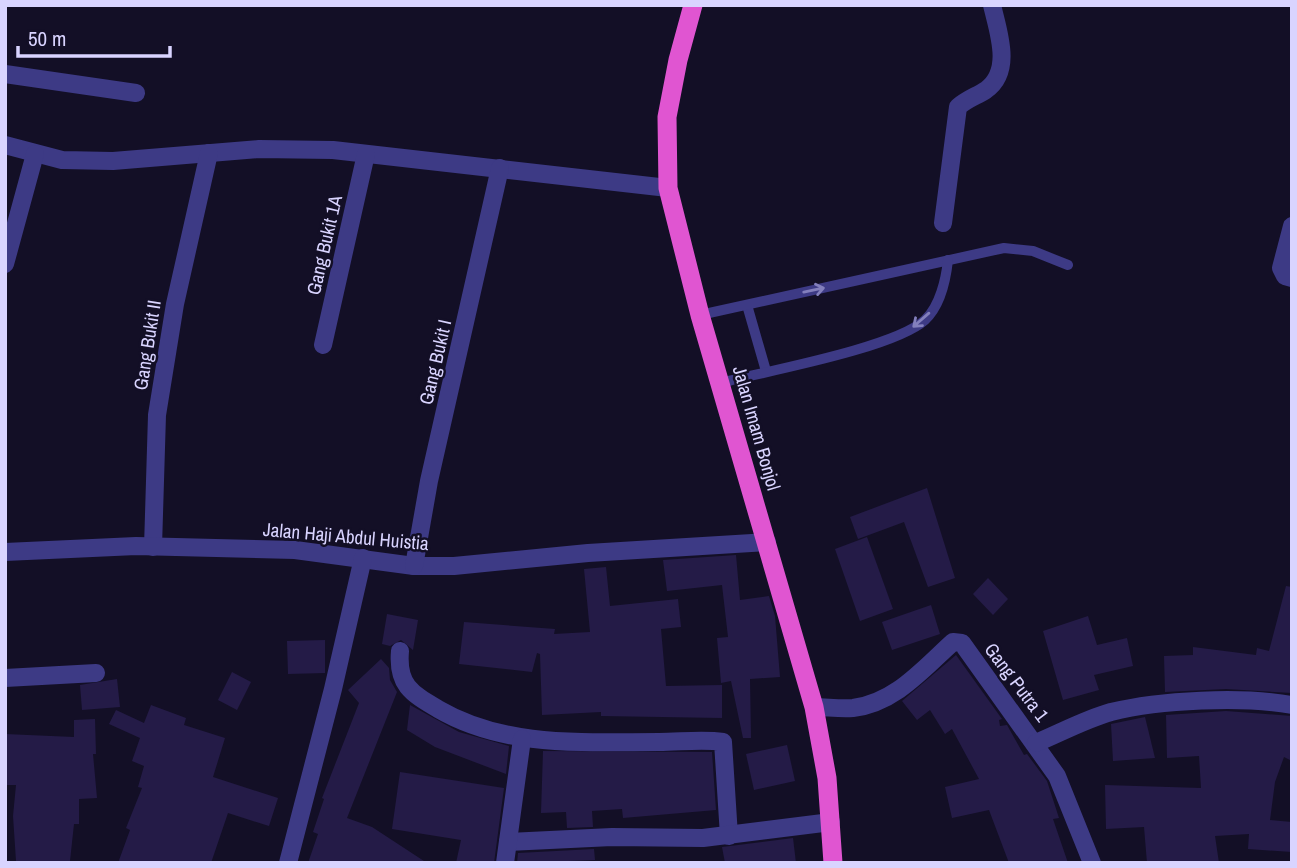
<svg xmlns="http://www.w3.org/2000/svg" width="1297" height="868" font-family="'Archivo Narrow',sans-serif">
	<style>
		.building { fill: #241b47 }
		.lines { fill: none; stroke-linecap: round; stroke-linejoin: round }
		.service { stroke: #3d3a85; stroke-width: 10 }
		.minor { stroke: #3d3a85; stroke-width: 18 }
		.trunk { stroke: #e055d1; stroke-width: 19 }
		.oneway { stroke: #837fbc }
		.labels { text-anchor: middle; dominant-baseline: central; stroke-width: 5; stroke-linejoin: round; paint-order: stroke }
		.street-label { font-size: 19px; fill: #d9d4ff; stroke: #130f26 }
	</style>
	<rect width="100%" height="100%" fill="#130f26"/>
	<g class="building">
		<path d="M927 488 955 578 928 587 904 522 858 539 850 517Z"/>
		<path d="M867 537 893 609 860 621 835 549Z"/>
		<path d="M736 555 740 600 769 596 775 616 780 677 750 679 751 738H743L731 681 721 683 717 638 728 637 722 585 667 591 663 560Z"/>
		<path d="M606 567 610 606 678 599 681 627 661 629 666 686 722 685V718L601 716V712L542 715 540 654 537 653 532 672 459 664 464 622 555 629 554 634 590 632 584 569Z"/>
		<path d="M988 578 1008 599 993 615 973 594Z"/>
		<path d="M1286 586 1292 587V693L1226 689 1165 692 1164 656 1193 655V647L1256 655 1257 648 1269 651Z"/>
		<path d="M931 605 940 634 892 650 882 622Z"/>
		<path d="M387 614 418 620 413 650 401 640 390 646 382 644Z"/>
		<path d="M1088 616 1097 645 1127 638 1133 666 1094 675 1099 690 1063 700 1043 631Z"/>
		<path d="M325 640V673L288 674 287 641Z"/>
		<path d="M956 655 1002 719 999 720 1000 726 1007 725 1024 755 1027 754 1047 781 1059 818 1053 819 1068 863H1009L989 810 952 818 945 787 979 779 952 729 945 734 930 710 917 720 902 701Z"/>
		<path d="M381 659 389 668 390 680 397 692 347 818 372 827 427 863H308L318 834 313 832 324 799 322 798 359 703 348 690Z"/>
		<path d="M232 672 251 682 237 710 218 700Z"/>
		<path d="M117 679 120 707 82 710 80 685Z"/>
		<path d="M151 705 186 718 184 725 225 738 213 777 278 798 269 826 228 813 211 863H118L130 830 126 828 142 788 138 787 144 766 132 761 140 738 109 724 116 710 144 723Z"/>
		<path d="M410 705 459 732 509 746 506 774 435 747 407 730Z"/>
		<path d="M1226 711 1292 716V761L1284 757 1275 782 1270 820 1292 822V852L1248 849 1249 834 1215 836 1219 863H1147L1144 827 1106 829 1105 785 1201 788 1199 756 1167 758 1166 715Z"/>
		<path d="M1145 717 1155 758 1113 761 1111 724Z"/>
		<path d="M95 719 96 754H93L97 798 79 799V824H74L70 861H16L13 816 16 785H5V734L74 737V720Z"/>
		<path d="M787 745 795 781 754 790 746 754Z"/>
		<path d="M543 751 712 752 716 810 623 818 622 809 592 811 593 827 567 828 566 812 541 813Z"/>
		<path d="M400 772 504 788 494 863H456L461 840 392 829Z"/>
		<path d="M793 838 796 863H725L722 847Z"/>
		<path d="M594 849 595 860 517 863 518 853Z"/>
	</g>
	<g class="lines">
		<g class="service">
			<path d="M747 305 766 371"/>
			<path d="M700 315 1004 248 1033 251 1068 265"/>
			<path d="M720 383C767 371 894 348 925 320 940 306 946 279 948 260"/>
		</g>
		<g class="minor">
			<path d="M5 74 136 93"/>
			<path d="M5 145 62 160 113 161 259 149 333 150 668 188"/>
			<path d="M943 223 958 107C967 99 977 96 986 90 1013 71 998 31 992 5"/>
			<path d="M1292 226 1281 268 1285 276 1292 278"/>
			<path d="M5 264 35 154"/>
			<path d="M323 345 366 154"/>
			<path d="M153 547 157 415 175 304 209 153"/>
			<path d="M5 552 136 546 295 550 414 566H454L588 553 767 542"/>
			<path d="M414 566 429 481 500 168"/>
			<path d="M400 651C397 685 411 693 438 709 505 748 583 742 659 742 680 742 703 739 723 742L729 836"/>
			<path d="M5 678 96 673"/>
			<path d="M814 707C826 707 840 709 853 708 895 703 923 669 953 642L962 643 1057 776 1092 863"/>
			<path d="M1036 743C1060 733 1086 719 1111 712 1160 700 1242 696 1292 705"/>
			<path d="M508 842 612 837 703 838 831 822"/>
			<path d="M288 863 333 689 363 558"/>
			<path d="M505 863 522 739"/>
		</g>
		<path class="trunk" d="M693 5 678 60 667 117 668 188 700 315 814 707 827 778 833 863"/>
	</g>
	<defs><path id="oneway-shaft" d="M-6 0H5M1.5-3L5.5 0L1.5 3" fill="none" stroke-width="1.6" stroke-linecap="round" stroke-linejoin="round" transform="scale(1.75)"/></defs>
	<g class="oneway">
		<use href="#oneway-shaft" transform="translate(814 290) rotate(-12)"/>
		<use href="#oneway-shaft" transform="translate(921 320) rotate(139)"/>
	</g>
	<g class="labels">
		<g class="street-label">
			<text transform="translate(324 245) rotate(-77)">Gang Bukit 1A</text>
			<text transform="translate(147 345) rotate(-81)">Gang Bukit II</text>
			<text transform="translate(435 362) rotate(-77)">Gang Bukit I</text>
			<text transform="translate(757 428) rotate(74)">Jalan Imam Bonjol</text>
			<text transform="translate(346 536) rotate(5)">Jalan Haji Abdul Huistia</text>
			<text transform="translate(1017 682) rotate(53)">Gang Putra 1</text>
		</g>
	</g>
	<rect width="1297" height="868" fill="none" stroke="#d9d4ff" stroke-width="14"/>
	<path d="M18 46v10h152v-10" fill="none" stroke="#d9d4ff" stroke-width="3.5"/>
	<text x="28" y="46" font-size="21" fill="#d9d4ff" stroke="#130f26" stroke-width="5" paint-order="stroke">50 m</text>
</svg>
